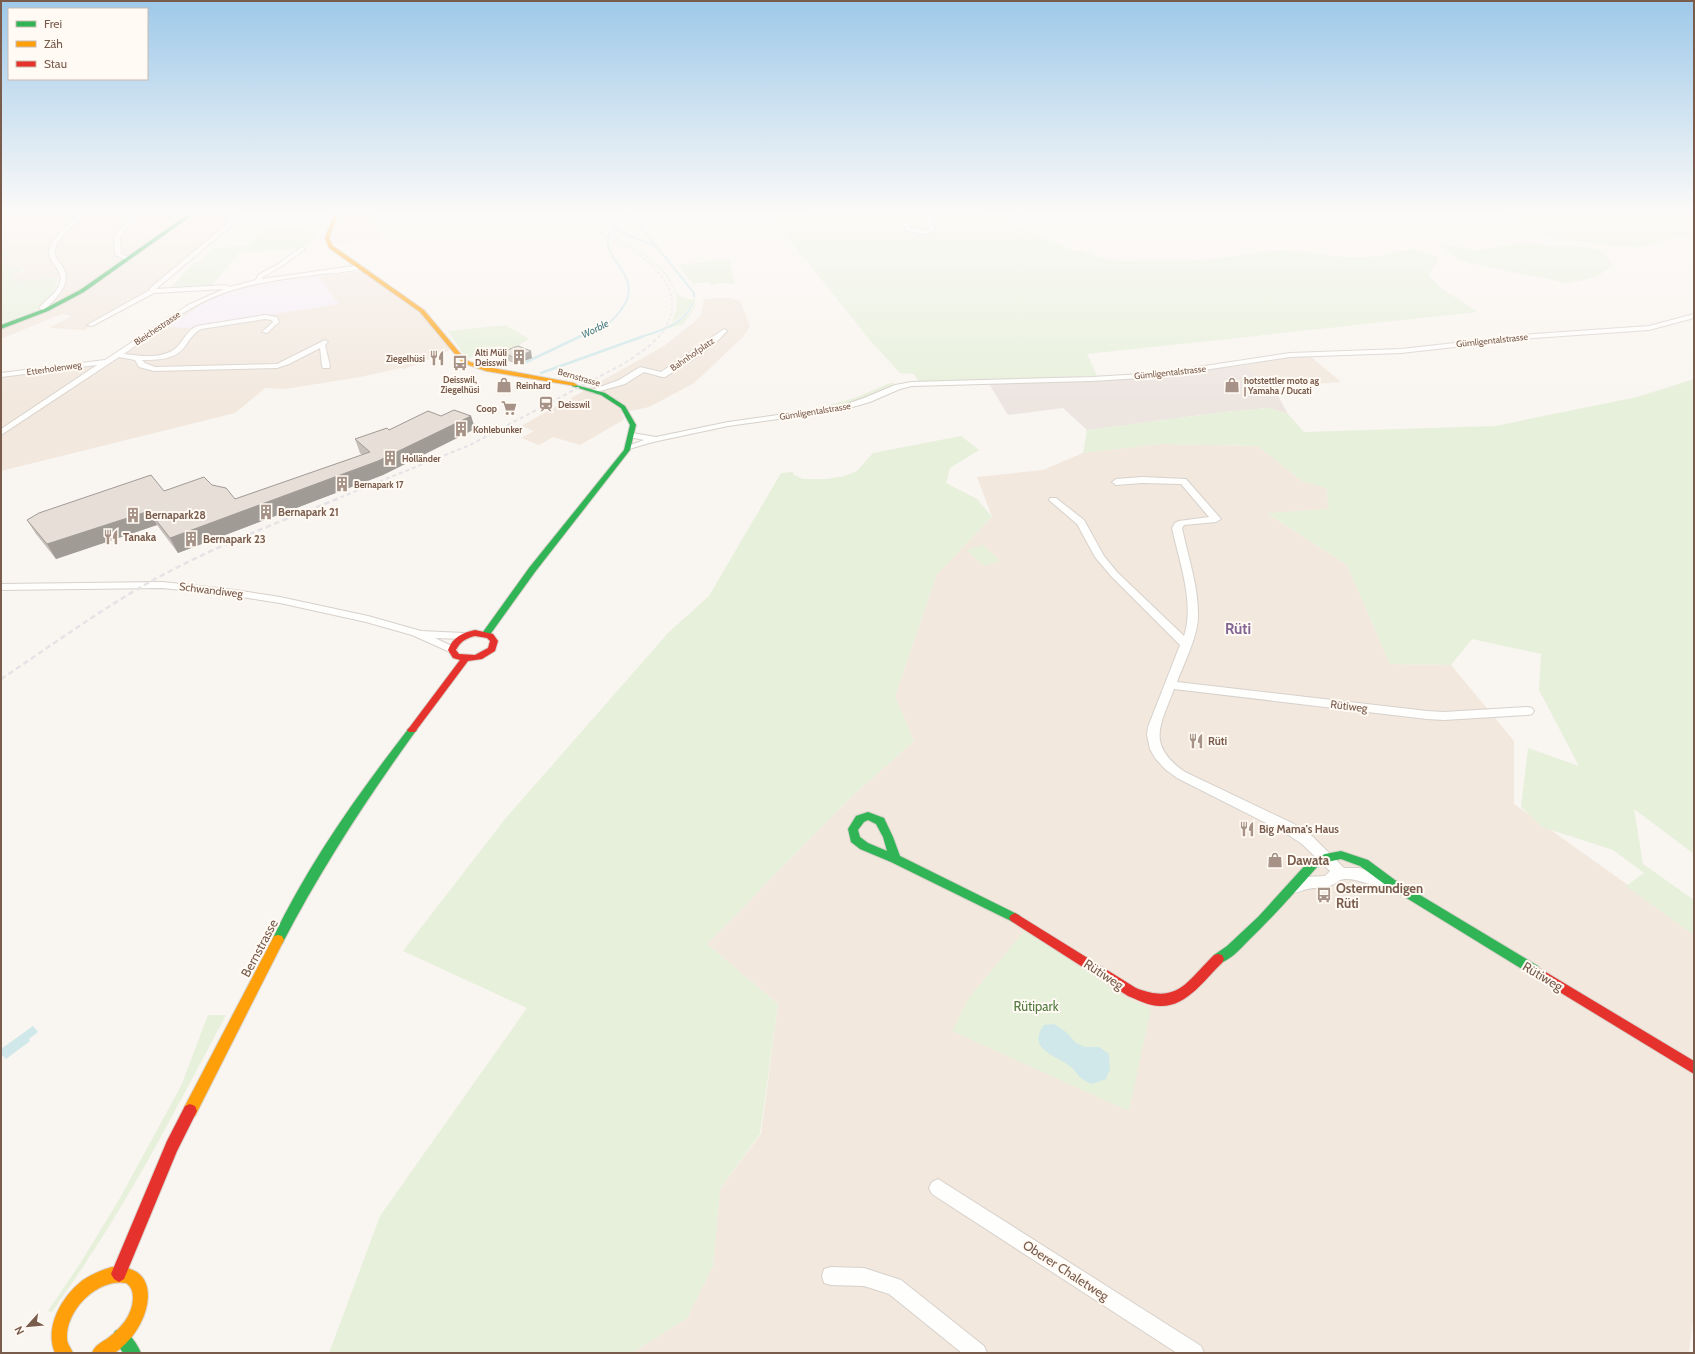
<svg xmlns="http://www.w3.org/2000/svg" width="1695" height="1354" font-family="Cabin,sans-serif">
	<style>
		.residential { fill: #f2e8de }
		.industrial { fill: #ede5e0 }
		.education { fill: #f6eef6 }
		.green { fill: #e7f0db }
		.water { fill: #d0e8ea }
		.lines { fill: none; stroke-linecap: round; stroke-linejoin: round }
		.stream-far1 { stroke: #d0e8ea; stroke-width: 2 }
		.stream { stroke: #d0e8ea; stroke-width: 2.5 }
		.street-casing { stroke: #d7d1cb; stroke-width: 2 }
		.fast-casing { stroke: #d9d2cb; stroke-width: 2 }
		.slow-casing { stroke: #d9d2cb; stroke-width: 2 }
		.jam-casing { stroke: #d9d2cb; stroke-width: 2 }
		.street { fill: #fefefd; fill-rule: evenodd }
		.fast { fill: #30b455; fill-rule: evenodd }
		.slow { fill: #ff9f0a; fill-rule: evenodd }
		.jam { fill: #e5322d; fill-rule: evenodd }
		.rail-far2 { stroke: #e6e3e7; stroke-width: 1.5; stroke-dasharray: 3 2; stroke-linecap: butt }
		.rail-far1 { stroke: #e6e3e7; stroke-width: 2; stroke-dasharray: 4 3; stroke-linecap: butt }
		.rail { stroke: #e6e3e7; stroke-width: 2.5; stroke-dasharray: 5.5 3.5; stroke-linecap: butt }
		.wall { fill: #c6bfb9 }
		.shaded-wall { fill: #a19b96 }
		.building { fill: #e6ded7; stroke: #a19b96 }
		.labels { text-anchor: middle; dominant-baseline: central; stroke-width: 4; stroke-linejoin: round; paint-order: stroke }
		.far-street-label { font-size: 9px; fill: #7a5c4d; stroke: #fffaf3 }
		.far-poi-label { font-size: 9px; font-weight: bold; fill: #7a5c4d; stroke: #fffaf3; text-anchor: start }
		.far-water-label { font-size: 10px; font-style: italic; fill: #437c86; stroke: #fffaf3 }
		.poi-label { font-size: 11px; font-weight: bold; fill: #7a5c4d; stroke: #fffaf3; text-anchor: start }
		.street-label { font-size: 11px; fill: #7a5c4d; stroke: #fffaf3 }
		.near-poi-label { font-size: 13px; font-weight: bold; fill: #7a5c4d; stroke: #fffaf3; text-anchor: start }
		.near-street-label { font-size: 13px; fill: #7a5c4d; stroke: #fffaf3 }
		.near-park-label { font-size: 13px; fill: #537a41; stroke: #fffaf3 }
		.district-label { font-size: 15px; font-weight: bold; fill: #846695; stroke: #fffaf3 }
	</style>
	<rect width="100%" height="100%" fill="#f9f5f0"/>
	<g class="residential">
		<path d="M8 211H237L231 226 146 295 84 330 49 328 72 316 62 314 1 339V328L32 315 58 294 66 276 15 282 12 275 27 270 20 267 7 269 2 258 8 257 10 251H1V215Z"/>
		<path d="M341 211H370L382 237 334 244 331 238 340 219Z"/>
		<path d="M363 271 415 309 432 324 450 350 405 369 401 368 360 377 285 389 265 388 235 413 1 471V376L87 364 112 363 202 302 217 295 254 285Z"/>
		<path d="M719 298H731L740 301 750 326 742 338 694 383 649 407 621 413 624 418 623 420 580 445 553 437 539 445 521 438 534 431 521 426 664 346 694 322 701 315 704 299Z"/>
		<path d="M1309 355 1341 382 1273 387 1246 365 1284 357Z"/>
		<path d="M1160 444 1258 446 1302 481 1326 487 1329 509 1268 514 1347 565 1390 664 1451 665 1514 741V804L1694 932V1313L1689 1353H632L687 1318 713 1266 720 1189 761 1134 778 1004 707 944 850 798 914 741 895 696 937 574 992 517 977 477 1043 470 1083 453Z"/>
	</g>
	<path class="industrial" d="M1246 365 1273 387 1288 414 1269 408 1224 412 1087 430 1063 408 1008 415 988 382H1044L1160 376Z"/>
	<path class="education" d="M319 276 339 304 186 328 168 327 202 304 226 293 262 284Z"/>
	<g class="green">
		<path d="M811 211H969L1024 228 1070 249 1107 259 1125 261 1204 260 1283 250 1343 257 1362 258 1377 256 1413 249 1439 257 1429 275 1441 288 1478 312 1087 354 1097 376 919 382 914 374 900 373 868 338 774 220 802 218Z"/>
		<path d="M1492 211H1694V238L1678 236 1653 244 1636 247 1612 246 1541 235C1527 219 1512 217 1492 211Z"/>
		<path d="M314 225 315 235 309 243 301 249 242 252 261 230Z"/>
		<path d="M611 237C633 245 654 259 669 277 673 283 674 292 680 296 684 299 690 299 695 300V308L683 324 670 328 671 326C679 322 693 314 693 304H690C688 312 679 318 672 322 676 314 678 304 676 295 669 269 633 247 611 237Z"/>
		<path d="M1523 242 1558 247H1582L1603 251 1612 266 1594 278 1567 283 1469 263 1456 257 1440 245 1459 247 1479 251Z"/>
		<path d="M245 246 211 286 170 288 194 263 201 262 214 248Z"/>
		<path d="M10 250 8 257 2 258 7 268 20 267 29 270H22L13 275 15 282 59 277 50 299 39 306 37 311 1 323V251Z"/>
		<path d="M729 259 735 284 723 283 712 285 709 282 693 284 678 265Z"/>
		<path d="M506 325 529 339 510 351 498 346 467 359 448 331Z"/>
		<path d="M1694 379V854L1634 809 1643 864 1694 900V935L1626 886 1644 873 1613 850 1542 827 1521 807 1528 748 1579 766 1539 690 1541 654 1472 639 1451 665 1390 664 1347 565 1267 513 1329 509 1326 488 1302 481 1258 446 1160 444 1083 453 1087 430 1224 412 1269 408 1288 414 1304 432 1495 426 1637 397Z"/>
		<path d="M890 383H894C883 395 834 412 818 408L855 398Z"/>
		<path d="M961 436 979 450 950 468 946 483 977 499 992 517 937 574 895 696 914 741 850 798 707 944 778 1004 760 1134 720 1189 713 1266 687 1318 632 1353H329L380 1216 527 1008 403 951 505 819 668 633 709 596 781 473 793 472 794 475 803 479H828L844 476 857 471 873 453Z"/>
		<path d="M983 545 1000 561 984 566 967 550Z"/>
		<path d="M1025 930 1125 997 1151 1009 1129 1111 952 1031 968 999Z"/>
		<path d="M208 1015H226C182 1097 140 1181 88 1259 77 1277 64 1294 52 1312L48 1311 81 1262 120 1198 181 1086Z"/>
	</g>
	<g class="water">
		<path d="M1054 1024 1066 1032 1076 1043 1085 1047H1099L1109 1054 1110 1069 1106 1079 1092 1084C1088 1082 1082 1080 1079 1076 1076 1073 1074 1069 1071 1067 1057 1055 1026 1050 1044 1025Z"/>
		<path d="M33 1026 38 1032 29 1039 30 1041 6 1059 1 1054V1049Z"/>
	</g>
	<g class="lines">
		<g class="stream-far1">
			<path d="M636 221 694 293V297"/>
			<path d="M613 229 655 246"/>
			<path d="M579 337C589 332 601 329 610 322 614 319 617 315 620 311 649 275 597 260 610 233 614 223 628 217 636 211"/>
			<path d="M641 337C659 331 685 324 692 304"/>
		</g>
		<g class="stream">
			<path d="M522 364 581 336"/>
			<path d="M541 373 644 336"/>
		</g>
		<defs>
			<g id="street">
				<path d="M8 211 1 216 2 211Z"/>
				<path d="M135 211H140L120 237 121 254 131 258V260L129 261 115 255 114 237Z"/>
				<path d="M233 211H238L230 227 156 289 226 285 229 287 256 280 258 275 278 264 302 247 305 249 304 250 282 266 263 277 262 279 361 265 364 267C356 272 333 273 323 274 292 278 262 281 233 290 192 302 158 330 124 354 140 356 165 360 178 346 184 339 188 330 197 326L265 315 277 317 279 322 267 333 262 332 273 322 272 320 265 319 201 329C194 333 190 339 186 345 176 360 158 360 142 360L145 363 155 367 277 364 325 340 328 342 325 345 330 366 329 368H323L322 366 320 348 289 364 277 368 154 371 139 367 135 360 119 357 1 435V429L97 365 1 377V373L105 360 188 305 224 289 154 293 92 326 87 325 150 290V288L226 225Z"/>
				<path d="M895 211H900L907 219 910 228 927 230 929 228 926 211H932L935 228 929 234H919L906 230 902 219Z"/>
				<path d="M78 216 83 217C73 226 58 236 55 250 54 257 58 261 62 266 73 282 58 297 46 308L49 310 48 311H44L39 308C46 299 57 294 60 282 63 271 53 266 50 257 45 244 68 223 78 216Z"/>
				<path d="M1694 314V318L1649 330 1534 338 1401 353 1290 357 1158 377 1092 381 912 386 900 389 870 402 842 410 728 426 653 442 629 449 625 447 644 440 629 437V433H632L656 437 728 422 841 406 864 398 895 385 912 382 1092 377 1158 373 1290 353 1401 349 1534 334 1649 326Z"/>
				<path d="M724 329 727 331C711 350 686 364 665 377H662L644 372 625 384 593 393 589 391 619 380 640 367 661 372Z"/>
				<path d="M1142 477 1186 479 1221 519 1216 522 1184 525 1182 528C1188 557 1199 588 1198 618 1197 638 1184 663 1177 682L1427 711 1444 712 1528 707 1532 708 1534 711 1532 714 1528 715 1444 720 1427 719 1174 689C1160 726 1146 745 1185 772L1294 824 1312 836 1344 868H1359L1391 878 1393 882 1391 886C1379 890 1359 878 1345 879 1339 879 1337 883 1332 885 1324 889 1315 887 1307 889 1300 891 1296 894 1289 892L1287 888 1289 884 1307 877 1325 876 1330 871 1302 844 1284 832 1177 778 1165 769 1155 758 1150 749 1147 735 1148 727 1180 645 1111 576 1095 557 1077 524 1049 500 1050 498H1056L1084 520 1104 556 1117 572 1184 636C1195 603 1179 561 1172 528L1175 523 1179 521 1209 517 1181 484 1142 483 1116 485 1112 482 1116 479Z"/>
				<path d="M163 582 235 590 280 597 368 616 421 631 464 633 469 636 464 639 435 638 456 648 457 650 456 652 452 653 412 635 366 622 280 603 235 596 163 588 1 590V584Z"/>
				<path d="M938 1179 1201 1346 1204 1353H1177L932 1194 929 1188 932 1182Z"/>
				<path d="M831 1267 864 1268 901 1280 984 1346 987 1353H962L889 1294 864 1286 831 1285 824 1283 822 1276 824 1269Z"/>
			</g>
			<g id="fast">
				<path d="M193 211H198L84 292 48 311 1 329V325L44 309 80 290Z"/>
				<path d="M572 384 605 393 625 406 636 425 630 450 535 572 489 636H483L482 634 483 632 529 568 624 450 630 425 621 408 601 395 572 386Z"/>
				<path d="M412 727 415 728 417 730 415 732C366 800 321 869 282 944L278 945 274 944 272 940C308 864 358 794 409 728Z"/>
				<path d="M868 812 884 818 893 837 900 856 1019 915 1021 918 1019 921 1015 923 1011 921 891 862 860 849 851 842 848 829 856 816ZM868 820 876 824 883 837 887 851 868 843 860 837 858 830 864 822Z"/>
				<path d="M1341 851 1368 860 1395 880 1538 966 1540 970 1538 974 1534 975 1530 974 1387 886 1360 866 1341 859 1327 862 1317 867C1295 892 1273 917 1249 940 1240 949 1231 960 1218 964L1214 963 1212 959 1214 955 1227 946 1258 917 1309 861 1325 854Z"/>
				<path d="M121 1329C130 1333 137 1344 141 1353H123L113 1337 115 1331Z"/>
			</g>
			<g id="slow">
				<path d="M333 211H337L336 220 329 238 333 246 424 310 464 358 470 362 487 367 574 383 577 385 576 386 486 371 466 364 460 360 420 312 329 248 325 238 332 220Z"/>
				<path d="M278 935 282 936 284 940 195 1116 190 1118 185 1116 183 1111 185 1106 274 936Z"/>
				<path d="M112 1267C165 1264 151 1322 123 1346 121 1348 117 1352 114 1353 107 1354 98 1353 92 1353 95 1345 101 1343 108 1338 121 1328 132 1316 133 1299 133 1292 132 1287 126 1283 97 1278 65 1311 67 1339 67 1344 71 1348 73 1353H55C44 1327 62 1296 83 1280 92 1274 102 1270 112 1267Z"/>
			</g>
			<g id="jam">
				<path d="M475 630 493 634 498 641 495 651 482 659 468 661 415 732H409L407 730 409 728 460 660 453 658 448 650C453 637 462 633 475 630ZM475 636 487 638 490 641 488 648 475 655 459 654 456 650C460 642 466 638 475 636Z"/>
				<path d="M1015 913 1136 988C1178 1005 1187 981 1214 955L1218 954 1222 955 1224 959 1222 963C1205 979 1187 1007 1160 1006 1149 1006 1138 1000 1128 996L1011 921 1009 918 1011 915Z"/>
				<path d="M1534 965 1694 1061V1074L1530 974 1528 970 1530 966Z"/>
				<path d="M190 1104 195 1106 197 1111 177 1151 124 1279 119 1282 114 1279 111 1274 167 1141 185 1106Z"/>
			</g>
		</defs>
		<use href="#street" class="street-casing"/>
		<use href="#fast" class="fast-casing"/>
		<use href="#slow" class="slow-casing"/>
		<use href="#jam" class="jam-casing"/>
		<use href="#street" class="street"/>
		<use href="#fast" class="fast"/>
		<use href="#slow" class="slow"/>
		<use href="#jam" class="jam"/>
		<path class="rail-far2" d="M555 211C599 232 710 273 659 337"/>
		<path class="rail-far1" d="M334 500 470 445 625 363 647 348 659 336"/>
		<path class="rail" d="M1 679C60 640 117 597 180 566 231 540 284 520 337 499"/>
	</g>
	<g class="wall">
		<path d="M502 352 532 358 516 364 504 359Z"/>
		<path d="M441 416H471L475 429 383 475 178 553 157 525 56 559 36 534 27 520 164 491 212 485 235 499 362 455 360 453 355 439Z"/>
	</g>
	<g class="shaded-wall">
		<path d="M531 351 532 358 516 364 515 358Z"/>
		<path d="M471 416 475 429 383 475 178 553 170 538Z"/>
		<path d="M149 511 157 525 56 559 47 544Z"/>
	</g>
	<g class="building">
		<path d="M518 346 531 351 515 358 502 352Z"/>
		<path d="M454 410 471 416 378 461 170 538 149 511 47 544 27 520 39 513 151 475 164 491 204 477 212 485 226 488 235 499 370 452 355 439 387 428 389 430 428 411 441 416Z"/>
	</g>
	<linearGradient id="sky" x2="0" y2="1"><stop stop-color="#9ec9e9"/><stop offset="0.53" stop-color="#fcfaf8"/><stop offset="1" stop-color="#fcfaf8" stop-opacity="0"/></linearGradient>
	<rect width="1695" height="401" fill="url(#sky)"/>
	<defs>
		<symbol id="building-bare" viewBox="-9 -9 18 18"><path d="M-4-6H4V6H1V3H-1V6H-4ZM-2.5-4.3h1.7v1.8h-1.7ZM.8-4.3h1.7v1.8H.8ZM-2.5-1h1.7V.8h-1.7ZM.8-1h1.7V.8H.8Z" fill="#a69286" stroke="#fffaf3" stroke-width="2.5" paint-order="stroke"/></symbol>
		<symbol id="restaurant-bare" viewBox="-9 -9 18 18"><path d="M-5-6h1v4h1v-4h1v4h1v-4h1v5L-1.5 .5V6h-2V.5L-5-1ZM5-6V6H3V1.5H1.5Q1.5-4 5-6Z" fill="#a69286" stroke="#fffaf3" stroke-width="2.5" paint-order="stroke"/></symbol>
		<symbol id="bus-bare" viewBox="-9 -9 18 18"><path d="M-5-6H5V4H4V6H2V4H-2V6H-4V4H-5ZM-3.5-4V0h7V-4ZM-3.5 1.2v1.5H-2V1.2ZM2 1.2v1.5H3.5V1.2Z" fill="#a69286" stroke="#fffaf3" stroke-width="2.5" paint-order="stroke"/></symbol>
		<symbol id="shop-bare" viewBox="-9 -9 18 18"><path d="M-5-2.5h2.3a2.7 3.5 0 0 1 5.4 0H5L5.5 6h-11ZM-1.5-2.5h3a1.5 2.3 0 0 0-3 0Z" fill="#a69286" stroke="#fffaf3" stroke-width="2.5" paint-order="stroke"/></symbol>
		<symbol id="station-bare" viewBox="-9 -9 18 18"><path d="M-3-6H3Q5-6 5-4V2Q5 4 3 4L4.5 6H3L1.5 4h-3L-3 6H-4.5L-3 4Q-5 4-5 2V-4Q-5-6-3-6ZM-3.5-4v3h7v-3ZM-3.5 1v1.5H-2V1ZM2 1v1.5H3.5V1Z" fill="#a69286" stroke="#fffaf3" stroke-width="2.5" paint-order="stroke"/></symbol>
		<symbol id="supermarket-bare" viewBox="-9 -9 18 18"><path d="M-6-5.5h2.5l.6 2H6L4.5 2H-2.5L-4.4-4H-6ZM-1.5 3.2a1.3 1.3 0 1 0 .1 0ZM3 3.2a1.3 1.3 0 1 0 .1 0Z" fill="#a69286" stroke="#fffaf3" stroke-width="2.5" paint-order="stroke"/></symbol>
	</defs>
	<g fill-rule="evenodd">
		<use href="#building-bare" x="508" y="346" width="22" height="22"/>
		<use href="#restaurant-bare" x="426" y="347" width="22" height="22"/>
		<use href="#bus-bare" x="449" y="352" width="22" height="22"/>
		<use href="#shop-bare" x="493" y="374" width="22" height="22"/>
		<use href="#shop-bare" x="1221" y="374" width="22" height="22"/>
		<use href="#station-bare" x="535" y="393" width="22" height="22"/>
		<use href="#supermarket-bare" x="498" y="397" width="22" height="22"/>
		<use href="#building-bare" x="450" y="418" width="22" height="22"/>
		<use href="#building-bare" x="379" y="447" width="22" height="22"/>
		<use href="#building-bare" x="331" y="473" width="22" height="22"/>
		<use href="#building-bare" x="255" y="501" width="22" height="22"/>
		<use href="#building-bare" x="122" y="504" width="22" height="22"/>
		<use href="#restaurant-bare" x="100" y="526" width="22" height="22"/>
		<use href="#building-bare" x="180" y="528" width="22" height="22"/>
		<use href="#restaurant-bare" x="1185" y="730" width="22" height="22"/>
		<use href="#restaurant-bare" x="1236" y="818" width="22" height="22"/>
		<use href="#shop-bare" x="1264" y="849" width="22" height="22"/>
		<use href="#bus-bare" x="1313" y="884" width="22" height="22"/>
	</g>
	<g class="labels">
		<g class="far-street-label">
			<text transform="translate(157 328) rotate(-34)">Bleichestrasse</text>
			<text transform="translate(1492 340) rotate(-6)">Gümligentalstrasse</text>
			<text transform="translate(692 354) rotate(-35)">Bahnhofplatz</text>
			<text transform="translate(54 368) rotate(-8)">Etterholenweg</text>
			<text transform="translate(1170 372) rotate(-6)">Gümligentalstrasse</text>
			<text transform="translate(579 377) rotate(16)">Bernstrasse</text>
			<text transform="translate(815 411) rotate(-9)">Gümligentalstrasse</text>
		</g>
		<g class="far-poi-label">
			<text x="507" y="352" text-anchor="end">Alti Müli<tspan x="507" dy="10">Deisswil</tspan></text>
			<text x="425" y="358" text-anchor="end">Ziegelhüsi</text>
			<text x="460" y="379" text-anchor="middle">Deisswil,<tspan x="460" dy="10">Ziegelhüsi</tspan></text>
			<text x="1244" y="380">hotstettler moto ag<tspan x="1244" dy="10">| Yamaha / Ducati</tspan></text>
			<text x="516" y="385">Reinhard</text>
			<text x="558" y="404">Deisswil</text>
			<text x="497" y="408" text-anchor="end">Coop</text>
			<text x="473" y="429">Kohlebunker</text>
			<text x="402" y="458">Holländer</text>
			<text x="354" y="484">Bernapark 17</text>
		</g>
		<g class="far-water-label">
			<text transform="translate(595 329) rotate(-26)">Worble</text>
		</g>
		<g class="poi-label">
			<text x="278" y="512">Bernapark 21</text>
			<text x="145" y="515">Bernapark28</text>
			<text x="123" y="537">Tanaka</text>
			<text x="203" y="539">Bernapark 23</text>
			<text x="1208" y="741">Rüti</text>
			<text x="1259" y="829">Big Mama's Haus</text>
		</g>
		<g class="street-label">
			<text transform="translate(211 590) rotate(7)">Schwandiweg</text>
			<text transform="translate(1349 706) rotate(7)">Rütiweg</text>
		</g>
		<g class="near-poi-label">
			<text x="1287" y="860">Dawata</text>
			<text x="1336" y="888">Ostermundigen<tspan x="1336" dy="15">Rüti</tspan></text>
		</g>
		<g class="near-street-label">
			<text transform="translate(259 948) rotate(-62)">Bernstrasse</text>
			<text transform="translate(1104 974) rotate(33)">Rütiweg</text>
			<text transform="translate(1543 976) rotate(31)">Rütiweg</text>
			<text transform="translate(1066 1270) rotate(33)">Oberer Chaletweg</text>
		</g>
		<g class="near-park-label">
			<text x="1036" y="1006">Rütipark</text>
		</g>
		<g class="district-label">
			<text x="1238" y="629">Rüti</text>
		</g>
	</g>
	<rect width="1695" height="1354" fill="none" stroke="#7a5c4d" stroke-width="4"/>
	<rect x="8" y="8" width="140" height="72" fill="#fffaf3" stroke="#cabbb1"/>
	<rect x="16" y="21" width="20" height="6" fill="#30b455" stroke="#cabbb1"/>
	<text x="44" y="28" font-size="12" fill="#7a5c4d">Frei</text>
	<rect x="16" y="41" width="20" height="6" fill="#ff9f0a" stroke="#cabbb1"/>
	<text x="44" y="48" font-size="12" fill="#7a5c4d">Zäh</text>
	<rect x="16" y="61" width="20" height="6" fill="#e5322d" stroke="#cabbb1"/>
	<text x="44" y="68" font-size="12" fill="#7a5c4d">Stau</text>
	<g transform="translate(28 1326) rotate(243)" stroke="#fffaf3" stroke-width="3" paint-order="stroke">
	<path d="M0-3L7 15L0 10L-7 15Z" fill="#7a5c4d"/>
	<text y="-6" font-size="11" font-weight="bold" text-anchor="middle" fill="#7a5c4d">N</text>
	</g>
</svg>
